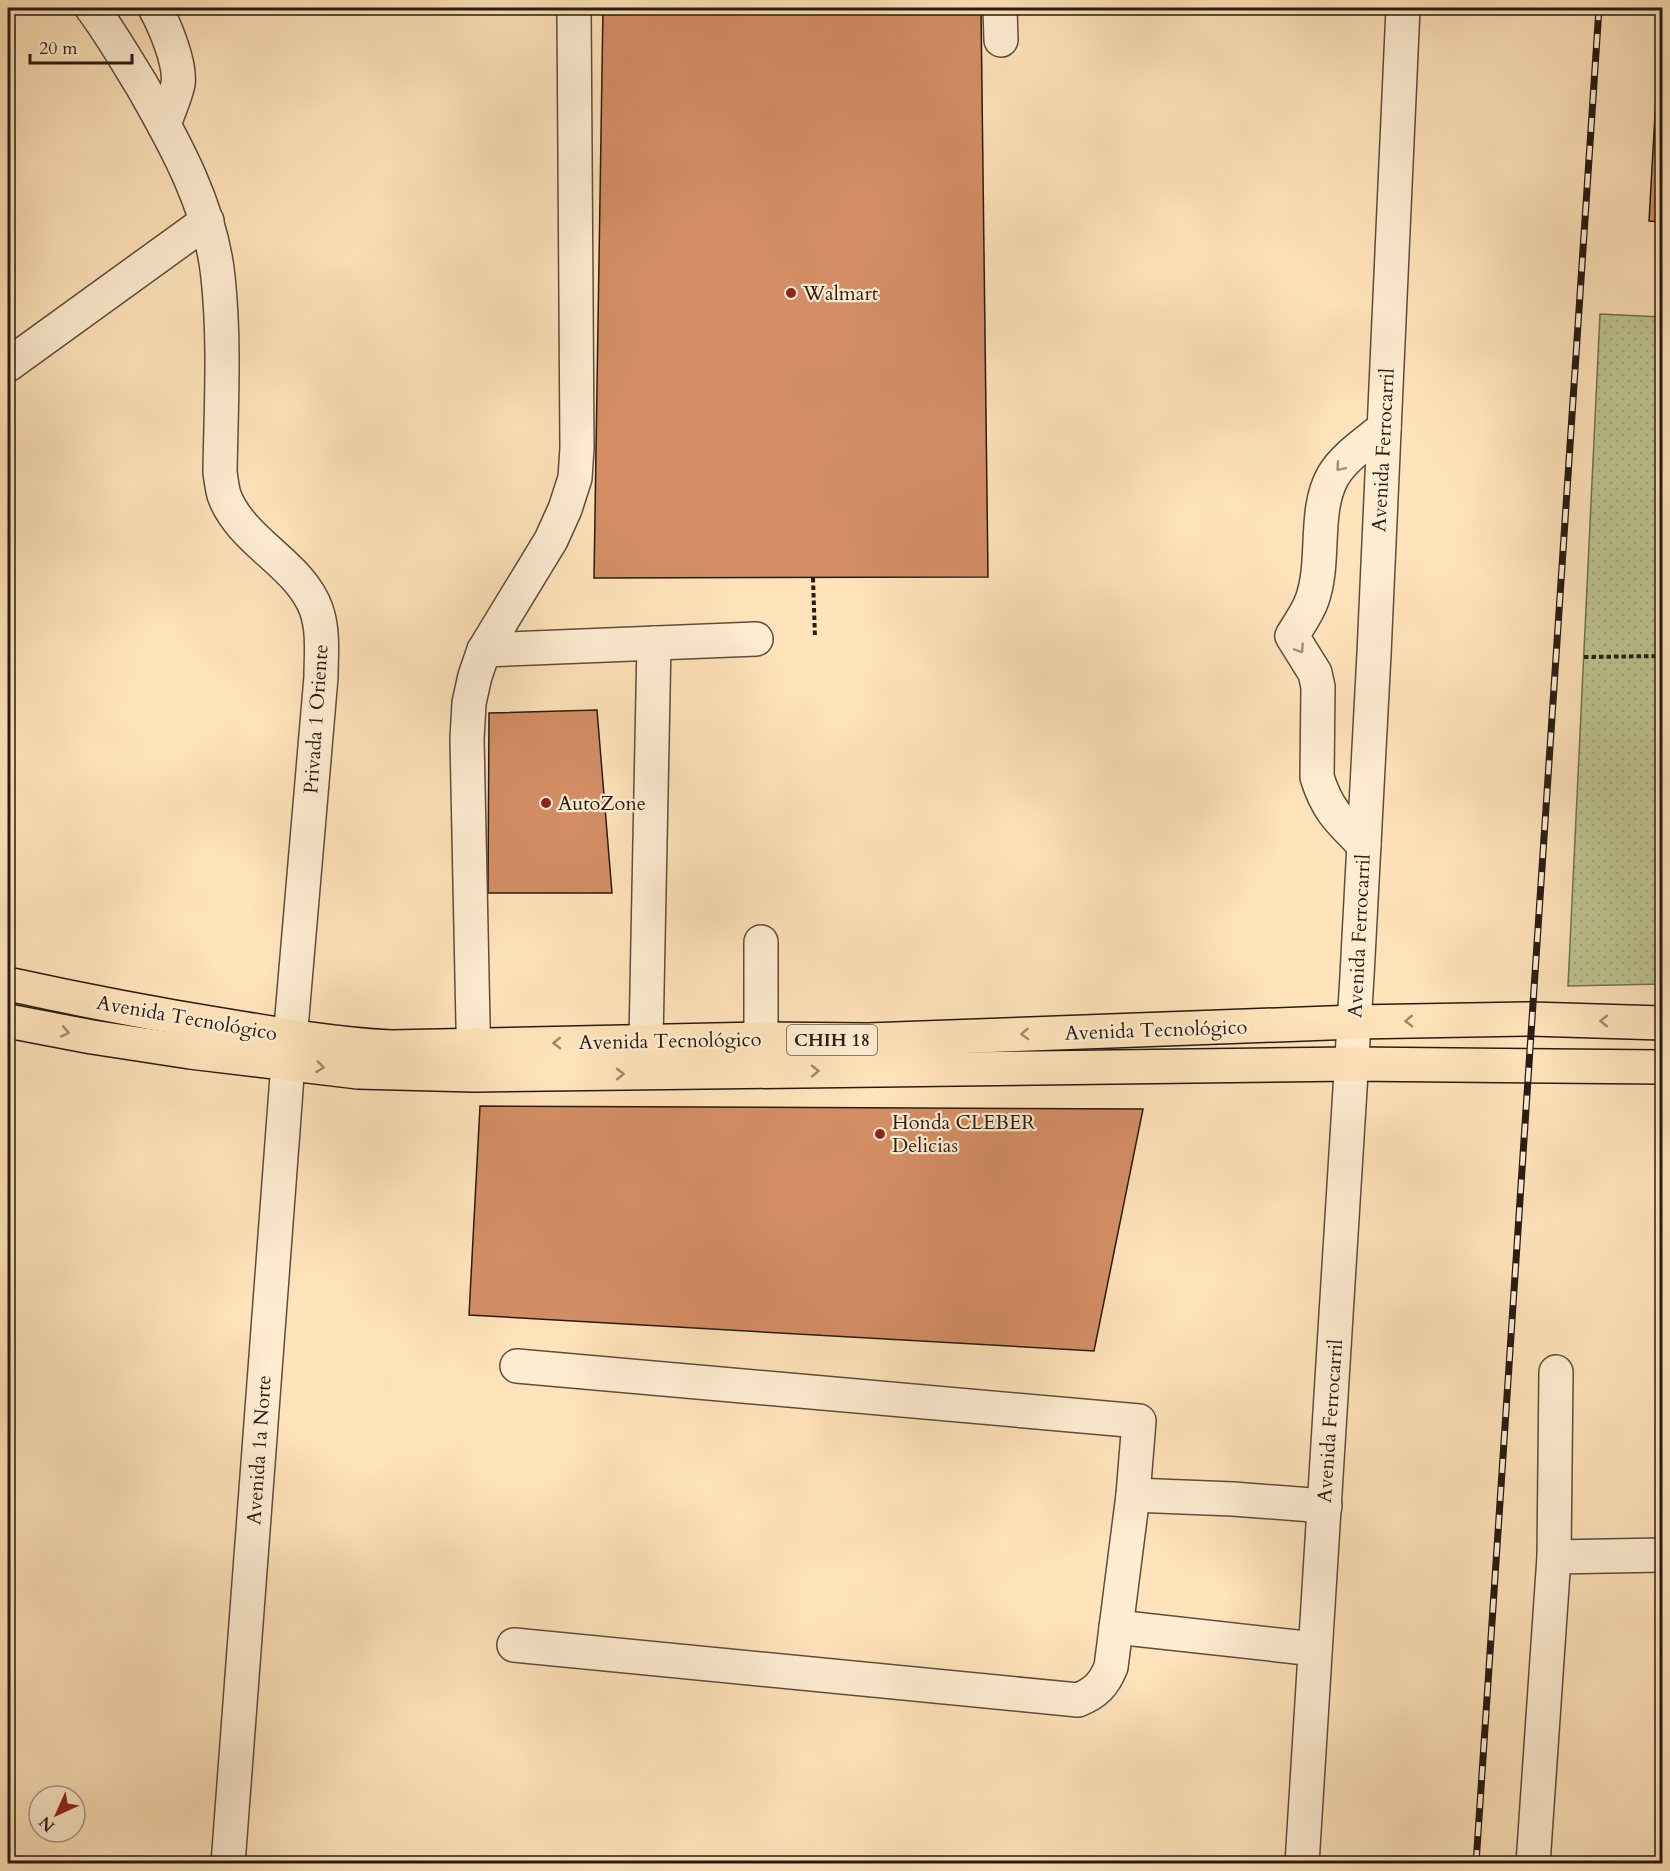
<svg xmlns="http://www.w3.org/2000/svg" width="1670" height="1871" font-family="Cardo,serif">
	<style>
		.park { fill: url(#park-dots); stroke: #727054; stroke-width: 1.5 }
		.building { fill: #d58e65; stroke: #271b15; stroke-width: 1.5 }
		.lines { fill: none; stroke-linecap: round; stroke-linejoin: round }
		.minor-casing { stroke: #5d4d3e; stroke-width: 36 }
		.major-casing { stroke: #271b15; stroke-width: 36 }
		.path { stroke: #271b15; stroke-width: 4; stroke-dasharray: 4.5 3; stroke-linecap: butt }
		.minor { stroke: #ffedd2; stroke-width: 33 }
		.major { stroke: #ffe3ba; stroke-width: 33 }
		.rail-casing { stroke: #271b15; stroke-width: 7 }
		.rail { stroke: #ffedd2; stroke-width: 4.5; stroke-dasharray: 14; stroke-linecap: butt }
		.oneway { stroke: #9e8e7d }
		.oneway2 { stroke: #9e8970 }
		.poi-dot { fill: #8f2418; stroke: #ffedd2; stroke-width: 2 }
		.labels { text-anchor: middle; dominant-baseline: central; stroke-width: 4.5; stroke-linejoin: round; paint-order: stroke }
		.shield { fill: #ffedd2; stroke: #685a4e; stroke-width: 1.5 }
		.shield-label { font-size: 18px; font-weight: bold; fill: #271b15 }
		.poi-label { font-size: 20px; fill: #271b15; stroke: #ffedd2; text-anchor: start }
		.street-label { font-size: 20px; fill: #271b15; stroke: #ffedd2 }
	</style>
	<defs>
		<pattern id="park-dots" width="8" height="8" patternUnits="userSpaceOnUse" patternTransform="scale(1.5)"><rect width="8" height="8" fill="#bec492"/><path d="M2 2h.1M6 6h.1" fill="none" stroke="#a3a87d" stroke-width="1.8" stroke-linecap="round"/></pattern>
	</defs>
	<rect width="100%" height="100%" fill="#ffe3ba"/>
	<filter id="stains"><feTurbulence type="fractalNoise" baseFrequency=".00333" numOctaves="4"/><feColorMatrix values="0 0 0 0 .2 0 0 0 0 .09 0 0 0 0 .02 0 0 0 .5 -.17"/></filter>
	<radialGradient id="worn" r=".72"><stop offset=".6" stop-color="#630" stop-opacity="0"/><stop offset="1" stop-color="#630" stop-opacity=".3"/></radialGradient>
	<path class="park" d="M1600 314 1662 317V984L1568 986Z"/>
	<g class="building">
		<path d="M603 8H916L981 9 988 577 594 578Z"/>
		<path d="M1661 8H1662V222L1649 221Z"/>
		<path d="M597 710 612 893H488L489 713Z"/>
		<path d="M480 1106 1143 1109 1094 1351 469 1315Z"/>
	</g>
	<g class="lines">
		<defs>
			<g id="minor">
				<path d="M92 8C110 32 125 58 141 84 175 143 211 208 218 277 225 342 221 408 220 472 221 480 222 488 224 495 241 542 300 564 316 609 324 631 321 655 321 677L288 1063 228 1864"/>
				<path d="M155 8C165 26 181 64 178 84 175 98 168 112 164 125"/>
				<path d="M1000 8 1001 40"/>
				<path d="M8 365 207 221"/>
				<path d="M484 650 756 639"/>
				<path d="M1364 845C1340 821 1327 810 1317 777L1318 687 1315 673 1292 636C1299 624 1308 612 1312 600 1326 561 1313 511 1333 476 1344 457 1367 442 1384 428"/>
				<path d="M761 942V1039"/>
				<path d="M646 1041 654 643"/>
				<path d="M474 1072 467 739 469 703 475 676 484 650 551 540 565 509 575 478 577 448 574 8"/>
				<path d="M1133 1495 1233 1499 1325 1506"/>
				<path d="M1554 1557 1662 1555"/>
				<path d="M1116 1627 1315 1649"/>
				<path d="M514 1645 1078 1700C1096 1693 1104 1684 1111 1667L1133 1495 1139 1421 517 1366"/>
				<path d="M1302 1864 1357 976 1374 654 1403 8"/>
				<path d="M1533 1864 1554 1557 1556 1372"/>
			</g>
			<g id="major">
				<path d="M8 984C81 1000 154 1014 228 1026 282 1035 336 1044 391 1047L761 1039 868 1040 1355 1022 1531 1019 1662 1023"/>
				<path d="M8 1021 92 1037 190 1052 358 1072 474 1075 1352 1064 1662 1067"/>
			</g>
		</defs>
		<use href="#minor" class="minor-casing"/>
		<use href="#major" class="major-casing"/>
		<g class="path">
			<path d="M813 578 815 638"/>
			<path d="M1584 657 1662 656"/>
		</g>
		<use href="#minor" class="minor"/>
		<use href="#major" class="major"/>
		<defs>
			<path id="rail" d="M1476 1864 1599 8"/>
		</defs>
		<use href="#rail" class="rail-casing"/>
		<use href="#rail" class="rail"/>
	</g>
	<defs><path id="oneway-chevron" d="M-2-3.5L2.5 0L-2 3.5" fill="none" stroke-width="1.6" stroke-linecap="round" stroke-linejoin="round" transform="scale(1.5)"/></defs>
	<g class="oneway">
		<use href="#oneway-chevron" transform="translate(1340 467) rotate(131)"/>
		<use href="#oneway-chevron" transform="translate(1300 649) rotate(56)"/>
	</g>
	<g class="oneway2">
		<use href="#oneway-chevron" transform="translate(1409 1021) rotate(179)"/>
		<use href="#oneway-chevron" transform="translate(1604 1021) rotate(-179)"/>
		<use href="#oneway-chevron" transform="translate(65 1032) rotate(11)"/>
		<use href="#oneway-chevron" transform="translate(1025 1034) rotate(178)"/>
		<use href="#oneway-chevron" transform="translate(557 1043) rotate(179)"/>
		<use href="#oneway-chevron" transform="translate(320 1067) rotate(7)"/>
		<use href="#oneway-chevron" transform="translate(815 1071) rotate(-1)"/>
		<use href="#oneway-chevron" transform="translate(620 1074) rotate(-1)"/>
	</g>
	<g class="poi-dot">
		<circle cx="791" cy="293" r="6"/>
		<circle cx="546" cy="803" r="6"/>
		<circle cx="880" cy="1134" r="6"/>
	</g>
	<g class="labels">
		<rect class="shield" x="787" y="1025" width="90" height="30" rx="4.5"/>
		<g class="shield-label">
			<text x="832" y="1040">CHIH 18</text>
		</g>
		<g class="poi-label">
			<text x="803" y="293">Walmart</text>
			<text x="558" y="803">AutoZone</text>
			<text x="892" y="1122">Honda CLEBER<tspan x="892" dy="23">Delicias</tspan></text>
		</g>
		<g class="street-label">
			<text transform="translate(1383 450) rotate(-87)">Avenida Ferrocarril</text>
			<text transform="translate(316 719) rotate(-86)">Privada 1 Oriente</text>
			<text transform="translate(1359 936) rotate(-87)">Avenida Ferrocarril</text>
			<text transform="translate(187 1018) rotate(10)">Avenida Tecnológico</text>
			<text transform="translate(1156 1030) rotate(-2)">Avenida Tecnológico</text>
			<text transform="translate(670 1041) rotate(-1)">Avenida Tecnológico</text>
			<text transform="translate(1330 1421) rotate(-86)">Avenida Ferrocarril</text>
			<text transform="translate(259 1450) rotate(-86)">Avenida 1a Norte</text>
		</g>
	</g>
	<rect width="1670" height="1871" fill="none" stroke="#ffe3ba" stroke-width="30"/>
	<rect x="9" y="9" width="1652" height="1853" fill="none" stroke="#271b15" stroke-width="3"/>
	<rect x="15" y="15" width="1640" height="1841" fill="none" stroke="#271b15" stroke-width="1.5"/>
	<g transform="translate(57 1814) rotate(225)"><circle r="28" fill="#ffedd2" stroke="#a99986" stroke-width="1.5"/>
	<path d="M0-4.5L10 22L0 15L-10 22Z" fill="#8f2418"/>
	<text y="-9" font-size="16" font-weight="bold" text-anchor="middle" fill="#271b15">N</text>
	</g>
	<path d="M30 54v9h102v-9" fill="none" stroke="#271b15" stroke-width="3"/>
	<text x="39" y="54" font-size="18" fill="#271b15" stroke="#ffedd2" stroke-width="4.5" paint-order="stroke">20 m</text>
	<rect width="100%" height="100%" filter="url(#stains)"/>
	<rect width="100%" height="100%" fill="url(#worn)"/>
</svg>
